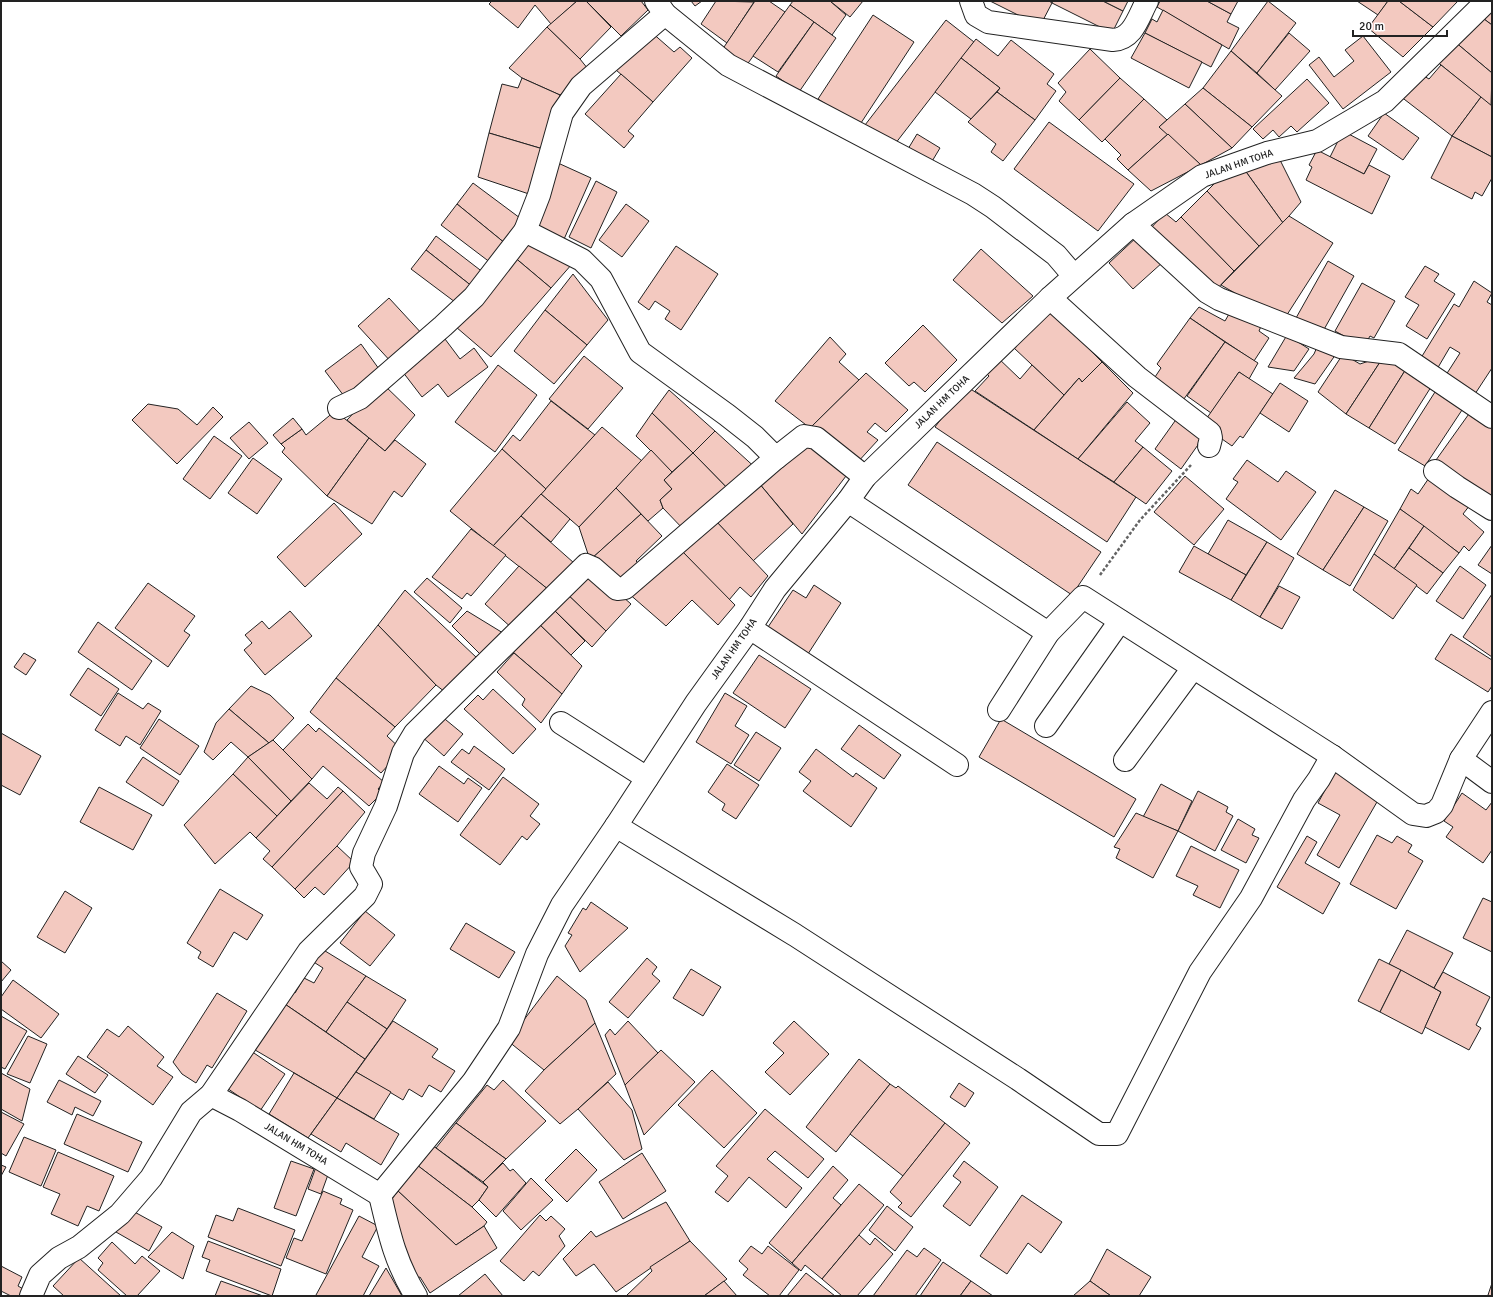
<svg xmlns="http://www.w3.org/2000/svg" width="1493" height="1297" font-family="Signika,sans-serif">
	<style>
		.building { fill: #f3c9c0; stroke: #222 }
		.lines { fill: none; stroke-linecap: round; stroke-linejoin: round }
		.minor-casing { stroke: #222; stroke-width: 24 }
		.path { stroke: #646464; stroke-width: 2.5; stroke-dasharray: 3 2; stroke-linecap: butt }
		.minor { stroke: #fff; stroke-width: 22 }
		.labels { text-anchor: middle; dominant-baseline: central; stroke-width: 3; stroke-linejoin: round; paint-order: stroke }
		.street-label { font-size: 10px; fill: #222; stroke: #fff }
	</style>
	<rect width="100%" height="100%" fill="#fff"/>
	<g class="building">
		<path d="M492 1H577L551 24 535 5 518 28 489 4Z"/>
		<path d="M577 1H586L611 27 580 59 547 27Z"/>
		<path d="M586 1H641L648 10 621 36Z"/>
		<path d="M691 1H702L695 6Z"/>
		<path d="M716 1 754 2 727 43 701 24Z"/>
		<path d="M755 1H769L785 12 746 66 722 50Z"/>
		<path d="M793 1H830L846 15 832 35 790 5Z"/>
		<path d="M830 1H863L850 17Z"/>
		<path d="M990 1H1049L1052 3 1040 26Z"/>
		<path d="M1053 1H1103L1123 11 1112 33 1052 3Z"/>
		<path d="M1103 1H1128L1123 11Z"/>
		<path d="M1160 1H1207L1231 14 1227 22 1239 28 1229 49 1157 7Z"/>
		<path d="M1207 1H1238L1231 14Z"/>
		<path d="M1268 1 1296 23 1257 73 1231 51Z"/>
		<path d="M1357 1H1388L1378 15Z"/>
		<path d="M1388 1H1399L1433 27 1403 57 1368 28Z"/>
		<path d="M1399 1H1458L1433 27Z"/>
		<path d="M1492 4V25L1480 16Z"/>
		<path d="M790 5 814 22 778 72 753 56Z"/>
		<path d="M1163 10 1222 45 1211 67 1145 33 1152 19 1157 22Z"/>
		<path d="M873 15 914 42 859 126 818 99Z"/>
		<path d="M1480 16 1492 25V73L1454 41Z"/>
		<path d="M946 20 974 42 895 144 865 125Z"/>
		<path d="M814 22 836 38 799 92 776 76Z"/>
		<path d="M547 27 580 59 588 69 560 95 522 78 509 68Z"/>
		<path d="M650 31 674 52 680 47 692 58 653 102 616 70Z"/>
		<path d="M1145 33 1202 62 1189 88 1131 58Z"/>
		<path d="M1289 33 1310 51 1275 90 1257 73Z"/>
		<path d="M1363 36 1391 72 1343 109 1309 65 1319 57 1334 77 1354 61 1345 50Z"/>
		<path d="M976 39 998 56 1011 40 1054 74 1047 84 1056 91 1035 120 997 92 1000 88 961 58Z"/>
		<path d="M1454 41 1492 73 1491 106 1435 60Z"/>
		<path d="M1090 49 1120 78 1079 120 1059 101 1066 92 1058 83Z"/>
		<path d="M1231 51 1282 96 1252 127 1203 88Z"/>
		<path d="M961 58 1000 88 971 119 935 92Z"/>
		<path d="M1441 65 1481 97 1452 136 1400 96 1419 73 1429 79Z"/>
		<path d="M621 74 653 102 628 131 634 136 624 148 585 114Z"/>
		<path d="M522 78 560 95 543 149 489 133 502 84 518 88Z"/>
		<path d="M1120 78 1144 99 1102 142 1079 120Z"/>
		<path d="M1307 79 1329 103 1297 132 1291 126 1279 137 1273 130 1263 139 1253 129Z"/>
		<path d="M1203 88 1252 127 1232 148 1185 104Z"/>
		<path d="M997 92 1035 120 1003 161 991 152 996 144 968 122Z"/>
		<path d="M1481 97 1492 106V157L1452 136Z"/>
		<path d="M1144 99 1167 120 1159 127 1168 134 1128 170 1117 159 1121 155 1105 139Z"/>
		<path d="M1185 104 1232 148 1201 165 1159 127Z"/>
		<path d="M1384 113 1419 138 1403 160 1368 136Z"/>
		<path d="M1049 122 1134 184 1098 231 1014 169Z"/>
		<path d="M1343 131 1377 149 1364 174 1330 157Z"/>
		<path d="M489 133 543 149 529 194 478 177Z"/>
		<path d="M917 134 940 148 931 163 908 149Z"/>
		<path d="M1168 134 1201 165 1151 191 1128 170Z"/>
		<path d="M1452 136 1492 157V178L1482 196 1475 192 1472 199 1431 178Z"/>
		<path d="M1317 150 1364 174 1369 165 1390 176 1372 214 1306 180 1312 167 1309 165Z"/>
		<path d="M1278 156 1301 202 1283 223 1244 169Z"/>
		<path d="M558 163 591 178 561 246 527 231Z"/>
		<path d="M1244 169 1283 223 1259 246 1207 191 1220 178Z"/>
		<path d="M596 181 617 192 591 248 569 237Z"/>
		<path d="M473 183 524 221 506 244 457 204Z"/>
		<path d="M1207 191 1259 246 1234 271 1181 217Z"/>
		<path d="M457 204 506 244 491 263 441 225Z"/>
		<path d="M626 204 649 221 622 257 599 240Z"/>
		<path d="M1165 213 1176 222 1181 217 1234 271 1213 293 1149 230Z"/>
		<path d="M1289 216 1333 243 1283 321 1221 285Z"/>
		<path d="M436 236 484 273 473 287 426 250Z"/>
		<path d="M1138 236 1163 262 1133 289 1109 263Z"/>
		<path d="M529 237 572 264 551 288 513 256Z"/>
		<path d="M676 246 718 274 681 330 665 319 670 311 655 301 649 310 638 302Z"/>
		<path d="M981 249 1033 296 1002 323 953 280Z"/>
		<path d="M426 250 473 287 459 305 411 269Z"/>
		<path d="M513 256 551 288 491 357 456 327Z"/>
		<path d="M1328 261 1354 276 1322 333 1296 318Z"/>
		<path d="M1425 266 1439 274 1434 281 1455 294 1427 339 1406 326 1419 305 1405 297Z"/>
		<path d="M573 274 608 320 587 345 545 310Z"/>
		<path d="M1474 281 1492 293 1487 302 1492 305V368L1473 397 1444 378 1460 353 1450 347 1433 376 1416 366 1454 304 1459 307Z"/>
		<path d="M1362 283 1395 301 1374 338 1370 336 1364 347 1335 331Z"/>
		<path d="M389 298 424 336 393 364 358 326Z"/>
		<path d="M1199 307 1225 321 1233 307 1262 324 1259 331 1269 338 1254 361 1190 318Z"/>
		<path d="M545 310 587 345 554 384 514 351Z"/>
		<path d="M1050 310 1102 362 1082 382 1079 378 1064 395 1014 348Z"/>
		<path d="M1190 318 1225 342 1181 403 1153 380 1161 368 1157 364Z"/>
		<path d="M923 325 957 360 925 392 914 382 909 386 885 363Z"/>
		<path d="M442 335 460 359 474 348 488 367 448 397 438 384 422 397 399 367Z"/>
		<path d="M1287 335 1309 349 1294 371 1268 367Z"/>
		<path d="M830 337 846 354 839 362 859 380 810 428 775 401Z"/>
		<path d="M1225 342 1258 363 1249 379 1239 372 1211 413 1187 396Z"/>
		<path d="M361 344 379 369 344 396 325 371Z"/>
		<path d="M1317 347 1336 354 1315 384 1294 378 1314 354Z"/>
		<path d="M1343 354 1360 364 1384 356 1346 414 1318 392Z"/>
		<path d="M584 356 623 388 588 429 549 399Z"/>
		<path d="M996 356 1020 379 1032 365 1064 395 1034 430 975 391 989 376 983 370Z"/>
		<path d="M1384 356 1406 369 1369 428 1346 414Z"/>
		<path d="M1102 362 1133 393 1078 459 1034 430 1079 378 1082 382Z"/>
		<path d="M498 365 537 395 495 452 455 422Z"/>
		<path d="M1406 369 1431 387 1395 444 1369 428Z"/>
		<path d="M1239 372 1273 394 1243 438 1240 436 1232 446 1202 425Z"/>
		<path d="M866 373 908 410 886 432 875 423 867 432 878 440 856 464 810 428Z"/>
		<path d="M382 383 415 415 385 451 347 420Z"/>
		<path d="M1280 383 1308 401 1289 432 1260 413Z"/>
		<path d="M966 386 1136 497 1107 542 935 427Z"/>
		<path d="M669 390 715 431 693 453 652 413Z"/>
		<path d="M1435 392 1464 407 1425 466 1398 450Z"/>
		<path d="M551 401 595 435 546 489 502 449 513 435 520 441Z"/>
		<path d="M1127 402 1150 423 1135 441 1143 447 1114 482 1078 459Z"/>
		<path d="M148 404 178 409 197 425 213 407 223 417 177 464 132 420Z"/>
		<path d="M335 411 369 438 327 496 282 452 285 448 281 444 302 429 306 435Z"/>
		<path d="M1471 411 1492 426V502L1436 460Z"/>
		<path d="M652 413 693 453 672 472 636 436Z"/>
		<path d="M1180 414 1207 432 1181 469 1155 449Z"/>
		<path d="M293 418 302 429 281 444 273 435Z"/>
		<path d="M249 422 268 443 249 459 230 438Z"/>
		<path d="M602 427 642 461 579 527 541 494Z"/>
		<path d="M715 431 759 471 733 494 693 453Z"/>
		<path d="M214 436 242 456 210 499 183 479Z"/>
		<path d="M369 438 385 451 395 440 426 464 402 497 394 491 372 524 327 496Z"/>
		<path d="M937 442 1101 552 1072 595 908 485Z"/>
		<path d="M804 444 828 455 846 476 802 534 758 482Z"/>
		<path d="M1143 447 1172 471 1146 504 1114 482Z"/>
		<path d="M502 449 546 489 493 546 450 511Z"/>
		<path d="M651 450 672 472 664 480 672 489 660 500 663 508 648 521 616 488Z"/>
		<path d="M693 453 733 494 686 532 663 508 660 500 672 489 664 480Z"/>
		<path d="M253 458 282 479 257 514 228 493Z"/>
		<path d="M1247 460 1278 482 1286 471 1316 492 1281 540 1226 499 1238 482 1233 479Z"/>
		<path d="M1431 475 1470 505 1463 514 1484 532 1469 551 1464 546 1459 553 1400 509 1411 489 1418 494Z"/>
		<path d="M1185 476 1224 509 1194 545 1154 512Z"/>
		<path d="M758 482 793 524 753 561 714 519Z"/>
		<path d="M616 488 641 514 590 560 579 527Z"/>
		<path d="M1335 490 1364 507 1323 570 1297 554Z"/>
		<path d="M541 494 570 519 551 542 521 516Z"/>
		<path d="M334 503 362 534 305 587 277 557Z"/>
		<path d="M1364 507 1388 521 1350 586 1323 570Z"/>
		<path d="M1400 509 1424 526 1394 569 1374 554Z"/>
		<path d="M641 514 662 536 636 561 642 567 611 582 590 560Z"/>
		<path d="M521 516 574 563 549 590 493 546Z"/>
		<path d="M714 519 768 576 751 597 740 587 729 600 679 548Z"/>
		<path d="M1228 520 1267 542 1246 575 1208 554Z"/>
		<path d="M1424 526 1459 553 1443 573 1409 548Z"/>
		<path d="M471 529 506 555 471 596 467 593 462 599 432 577Z"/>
		<path d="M1267 542 1294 558 1260 617 1231 600Z"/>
		<path d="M1492 545V574L1478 565Z"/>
		<path d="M1194 546 1246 575 1231 600 1179 572Z"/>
		<path d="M679 548 735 605 718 625 692 600 666 626 627 592Z"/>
		<path d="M1409 548 1443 573 1427 594 1394 569Z"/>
		<path d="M1374 554 1417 585 1393 619 1353 590Z"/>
		<path d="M519 566 549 590 513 629 485 604Z"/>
		<path d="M1460 566 1486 585 1463 619 1436 601Z"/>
		<path d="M590 568 631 604 606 631 565 592Z"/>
		<path d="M427 578 462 608 450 623 414 592Z"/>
		<path d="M148 583 195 616 184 631 190 635 168 667 115 628Z"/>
		<path d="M814 585 841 603 806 657 766 630 793 590 806 598Z"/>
		<path d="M1279 586 1300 597 1282 629 1260 617Z"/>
		<path d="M405 590 477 658 445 692 436 685 378 625Z"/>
		<path d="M565 592 606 631 592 647 551 607Z"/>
		<path d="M1492 594V657L1463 637Z"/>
		<path d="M551 607 585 641 571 655 536 621Z"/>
		<path d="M290 611 312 636 265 675 244 650 252 643 245 635 262 621 269 629Z"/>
		<path d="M467 611 503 633 481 655 452 626Z"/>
		<path d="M536 621 582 666 562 694 506 646Z"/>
		<path d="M98 622 152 661 132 690 78 652Z"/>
		<path d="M378 625 436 685 395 727 336 678Z"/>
		<path d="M1451 634 1492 660V686L1488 692 1435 659Z"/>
		<path d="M24 653 36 660 26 675 14 667Z"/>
		<path d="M514 653 562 694 541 723 522 705 525 699 497 672Z"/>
		<path d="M759 655 811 689 785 728 733 693Z"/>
		<path d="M88 668 119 689 101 716 70 695Z"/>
		<path d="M336 678 395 727 387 736 402 750 381 773 310 712Z"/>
		<path d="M251 686 270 695 294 718 273 740 269 743 229 709Z"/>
		<path d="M493 689 536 729 513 754 464 709 478 695 483 700Z"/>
		<path d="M118 693 143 709 148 703 161 711 140 745 126 736 120 746 95 730Z"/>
		<path d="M725 693 747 706 735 726 749 735 731 764 696 742Z"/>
		<path d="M229 709 269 743 248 757 231 742 213 760 204 752 216 723Z"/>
		<path d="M440 715 463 734 444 756 421 736Z"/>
		<path d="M159 719 199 746 180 775 140 748Z"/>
		<path d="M1001 719 1136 799 1114 837 979 757Z"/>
		<path d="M308 724 316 732 319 728 384 782 378 789 382 793 369 806 323 766 312 779 283 750Z"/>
		<path d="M859 725 901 755 884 779 841 749Z"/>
		<path d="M756 732 781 748 759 781 734 765Z"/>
		<path d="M1 733 41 756 20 795 1 785Z"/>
		<path d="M273 740 312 779 291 801 248 757Z"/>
		<path d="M474 746 505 769 489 790 451 762 462 749 469 754Z"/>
		<path d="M816 749 853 777 856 773 877 788 851 827 803 791 811 781 799 772Z"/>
		<path d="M143 757 179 781 163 806 126 782Z"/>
		<path d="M248 757 291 801 277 816 233 774Z"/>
		<path d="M727 764 759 785 736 819 722 810 725 804 708 792Z"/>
		<path d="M439 766 464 784 468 778 482 788 458 822 419 794Z"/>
		<path d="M1336 770 1381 795 1339 868 1317 855 1340 815 1318 803Z"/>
		<path d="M233 774 277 816 256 838 250 832 215 864 184 825Z"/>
		<path d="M503 777 539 804 530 816 540 824 527 840 522 836 500 865 460 835Z"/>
		<path d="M309 783 327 799 338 787 343 791 272 867 263 859 270 851 256 838Z"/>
		<path d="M1161 784 1192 801 1178 831 1143 817Z"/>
		<path d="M99 787 152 815 133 850 80 822Z"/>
		<path d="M343 791 365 812 337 846 295 889 272 867Z"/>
		<path d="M1198 791 1228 807 1226 812 1233 816 1215 851 1178 831Z"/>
		<path d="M1462 793 1486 810 1492 802V850L1483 863 1446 837 1453 827 1444 821Z"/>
		<path d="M1136 813 1178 831 1153 878 1116 858 1120 849 1114 847Z"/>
		<path d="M1238 819 1255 829 1252 835 1259 838 1246 863 1221 850Z"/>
		<path d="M1377 835 1392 843 1397 836 1412 845 1408 852 1423 861 1396 909 1350 884Z"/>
		<path d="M1307 836 1317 842 1305 863 1340 883 1323 914 1277 887Z"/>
		<path d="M337 846 354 862 324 895 315 887 304 898 295 889Z"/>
		<path d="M1191 846 1239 870 1220 908 1193 895 1198 886 1176 876Z"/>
		<path d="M220 889 263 915 247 940 234 932 213 967 198 958 201 952 187 943Z"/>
		<path d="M65 891 92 908 65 953 37 937Z"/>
		<path d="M1483 898 1492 902V952L1463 938Z"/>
		<path d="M591 902 628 928 580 972 565 946 572 935 568 933 583 908 586 910Z"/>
		<path d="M365 911 395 935 370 966 340 943Z"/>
		<path d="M466 923 515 952 499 978 450 949Z"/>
		<path d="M1407 930 1453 953 1434 988 1389 964Z"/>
		<path d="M317 946 366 976 326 1032 279 1000 287 988 295 993 304 978 314 983 323 968 309 959Z"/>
		<path d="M647 958 657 967 652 974 660 981 628 1018 609 1002Z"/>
		<path d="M1379 959 1401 970 1380 1012 1358 1001Z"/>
		<path d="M1 961 11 970 1 982Z"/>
		<path d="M691 969 721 987 703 1016 673 998Z"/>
		<path d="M1401 970 1441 992 1422 1034 1380 1012Z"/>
		<path d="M1443 972 1490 997 1476 1025 1481 1028 1469 1050 1425 1027 1441 992 1434 988Z"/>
		<path d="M366 976 406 1000 387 1029 347 1002Z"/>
		<path d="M557 976 586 1000 595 1023 544 1070 508 1041Z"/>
		<path d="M13 980 59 1014 41 1038 1 1009V997Z"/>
		<path d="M217 993 247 1011 212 1068 207 1065 196 1083 182 1074 173 1062Z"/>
		<path d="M279 1000 365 1059 337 1098 250 1047Z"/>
		<path d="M347 1002 387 1029 365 1059 326 1032Z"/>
		<path d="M1 1016 27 1031 5 1069 1 1067Z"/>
		<path d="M393 1021 438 1049 432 1057 455 1071 441 1092 429 1085 422 1097 409 1089 403 1100 356 1072Z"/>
		<path d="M628 1021 658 1053 625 1085 605 1035 610 1029 615 1035Z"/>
		<path d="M794 1021 829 1054 790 1095 765 1072 784 1053 773 1043Z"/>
		<path d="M595 1023 616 1074 578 1109 560 1124 525 1091 544 1070Z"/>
		<path d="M128 1026 164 1057 157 1066 173 1077 153 1105 87 1057 107 1029 119 1037Z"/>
		<path d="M28 1036 47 1044 30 1083 7 1074Z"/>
		<path d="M248 1049 285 1074 260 1111 224 1086Z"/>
		<path d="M661 1050 695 1082 644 1135 625 1085Z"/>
		<path d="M78 1056 108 1075 95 1093 66 1074Z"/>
		<path d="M859 1059 890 1084 836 1152 806 1127Z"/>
		<path d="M712 1070 757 1113 724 1148 678 1105Z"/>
		<path d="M356 1072 391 1092 374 1119 337 1098Z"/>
		<path d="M1 1073 30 1089 22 1121 1 1109Z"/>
		<path d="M294 1073 337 1098 308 1138 269 1114Z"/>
		<path d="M59 1080 101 1101 93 1116 75 1107 72 1115 47 1102Z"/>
		<path d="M503 1080 546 1121 506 1159 456 1123 487 1085 494 1090Z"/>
		<path d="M608 1082 632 1110 642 1149 624 1160 578 1109Z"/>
		<path d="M959 1083 974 1093 965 1107 950 1097Z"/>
		<path d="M890 1084 896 1088 898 1086 945 1123 903 1176 850 1134Z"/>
		<path d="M337 1098 399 1134 381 1165 346 1143 341 1152 311 1134Z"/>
		<path d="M765 1109 824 1159 808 1178 775 1151 767 1159 802 1188 786 1208 749 1177 728 1202 715 1192 728 1176 716 1166Z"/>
		<path d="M1 1112 24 1124 6 1156 1 1153Z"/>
		<path d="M77 1114 142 1142 128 1172 64 1144Z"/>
		<path d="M456 1123 506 1159 483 1182 436 1148Z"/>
		<path d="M945 1123 970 1143 911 1217 898 1207 902 1203 890 1192Z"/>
		<path d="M24 1137 56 1150 41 1186 9 1172Z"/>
		<path d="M432 1145 488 1187 479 1200 472 1207 417 1165Z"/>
		<path d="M576 1149 597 1170 567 1202 545 1180Z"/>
		<path d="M58 1152 114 1176 99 1211 87 1206 78 1226 51 1214 60 1194 43 1187Z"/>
		<path d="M642 1153 666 1191 623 1219 599 1182Z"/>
		<path d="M291 1161 314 1169 296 1216 274 1208Z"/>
		<path d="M964 1161 998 1187 970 1226 943 1206 961 1182 953 1176Z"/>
		<path d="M503 1163 510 1171 513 1169 526 1183 496 1217 479 1200 488 1187 483 1182Z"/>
		<path d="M1 1165 6 1167 1 1176Z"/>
		<path d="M417 1165 472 1207 487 1222 484 1226 456 1245 398 1191Z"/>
		<path d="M833 1166 848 1180 833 1198 841 1205 792 1263 769 1243Z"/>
		<path d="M316 1167 329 1172 321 1194 308 1189Z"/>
		<path d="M531 1178 553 1200 521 1230 503 1211Z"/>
		<path d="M859 1184 884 1205 822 1279 805 1265 801 1271 792 1263Z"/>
		<path d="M323 1191 342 1199 340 1204 353 1210 326 1274 286 1258 294 1238 302 1241Z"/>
		<path d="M398 1191 456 1245 484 1226 497 1248 430 1293 420 1277 414 1279 391 1200Z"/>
		<path d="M1022 1195 1062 1222 1041 1253 1028 1243 1007 1274 980 1256Z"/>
		<path d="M666 1202 690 1241 616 1292 594 1264 576 1276 563 1259 591 1231 596 1237Z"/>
		<path d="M887 1206 913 1227 895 1251 869 1230Z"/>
		<path d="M238 1208 295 1230 281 1266 208 1237 216 1215 233 1221Z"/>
		<path d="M129 1209 162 1227 149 1251 116 1232Z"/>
		<path d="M540 1215 546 1221 551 1216 565 1229 559 1236 565 1246 539 1276 533 1271 524 1281 500 1261Z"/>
		<path d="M359 1216 378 1226 362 1257 379 1266 363 1296H317L316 1295Z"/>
		<path d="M172 1232 194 1246 183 1279 148 1257Z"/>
		<path d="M859 1235 870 1245 875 1238 893 1254 857 1296H842L822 1279Z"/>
		<path d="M208 1241 281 1269 272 1296 206 1271 210 1260 202 1257Z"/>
		<path d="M690 1241 727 1279 704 1296H626L652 1271 650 1267Z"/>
		<path d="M112 1242 135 1264 142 1256 160 1271 137 1296H127L98 1270 103 1263 98 1258Z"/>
		<path d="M751 1246 762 1254 768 1246 799 1270 779 1296H770L743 1275 748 1269 739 1261Z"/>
		<path d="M924 1248 941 1260 915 1296H873L907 1250 917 1257Z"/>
		<path d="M1107 1249 1151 1277 1139 1296H1111L1090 1281Z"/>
		<path d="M79 1258 121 1296H64L53 1286Z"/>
		<path d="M943 1262 971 1281 960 1296H920Z"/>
		<path d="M1 1266 22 1277 18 1286 25 1290 22 1296H11L1 1291Z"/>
		<path d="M386 1268 402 1296H369Z"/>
		<path d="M806 1273 835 1296H787Z"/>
		<path d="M485 1274 503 1296H458Z"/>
		<path d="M221 1281 263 1296H215Z"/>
		<path d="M724 1281 737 1296H704Z"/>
		<path d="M971 1281 993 1296H960Z"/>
		<path d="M1090 1281 1111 1296H1073Z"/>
		<path d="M1492 1283V1296H1490L1488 1295Z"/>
	</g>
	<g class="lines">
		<defs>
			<g id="minor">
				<path d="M656 1 665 14 728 65 973 194 993 207 1056 255 1074 276"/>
				<path d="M971 1 976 15 988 22 1113 40C1133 39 1138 18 1147 1"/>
				<path d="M665 14 581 86 562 113 539 195 525 231 582 260 601 279 640 352 727 415 755 437 776 458 804 436 816 438 865 477"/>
				<path d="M1133 224 1207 292 1219 299 1341 347 1399 354 1492 417"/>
				<path d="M1050 298 1137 377 1210 433 1211 438 1209 446"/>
				<path d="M339 408 360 398 443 326 474 297 525 231"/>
				<path d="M1435 471 1457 487 1492 509"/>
				<path d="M848 501 1048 633"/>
				<path d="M750 628 957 765"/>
				<path d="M999 710 1048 633 1083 597 1332 756 1413 814 1426 816 1436 812 1442 805 1461 759 1492 712"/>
				<path d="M561 723 647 778"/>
				<path d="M1046 726 1120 621"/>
				<path d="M1461 759 1492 782"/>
				<path d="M1125 760 1193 668"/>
				<path d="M616 826 795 935 1018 1079 1099 1134H1117L1200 972 1251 898 1304 800 1319 779 1332 756"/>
				<path d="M211 1095 240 1110 380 1195"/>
				<path d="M380 1195 473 1082 509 1028 537 954 562 905 616 826 696 703 750 628 775 589 848 501 865 477 1050 298 1133 224 1202 176 1267 153 1317 141 1385 101 1487 1"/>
				<path d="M380 1195C389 1233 395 1262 416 1296"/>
				<path d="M31 1296 40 1275 59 1258 79 1247 120 1214 151 1178 191 1112 211 1095 309 951 365 896 371 884 361 867 364 853 386 806 403 753 415 733 586 565 593 568 617 589 625 588 776 458"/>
			</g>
		</defs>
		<use href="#minor" class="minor-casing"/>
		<path class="path" d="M1100 575 1140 520 1191 465"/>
		<use href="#minor" class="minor"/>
	</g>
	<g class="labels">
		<g class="street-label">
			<text transform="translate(1239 164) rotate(-19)">JALAN HM TOHA</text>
			<text transform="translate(942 402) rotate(-44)">JALAN HM TOHA</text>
			<text transform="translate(734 649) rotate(-55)">JALAN HM TOHA</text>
			<text transform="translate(296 1144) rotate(31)">JALAN HM TOHA</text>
		</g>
	</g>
	<rect width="1493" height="1297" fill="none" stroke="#222222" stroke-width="4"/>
	<path d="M1353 30v6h94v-6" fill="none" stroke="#222222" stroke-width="2"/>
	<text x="1359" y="30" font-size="12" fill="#222222" stroke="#ffffff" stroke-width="3" paint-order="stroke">20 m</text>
</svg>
